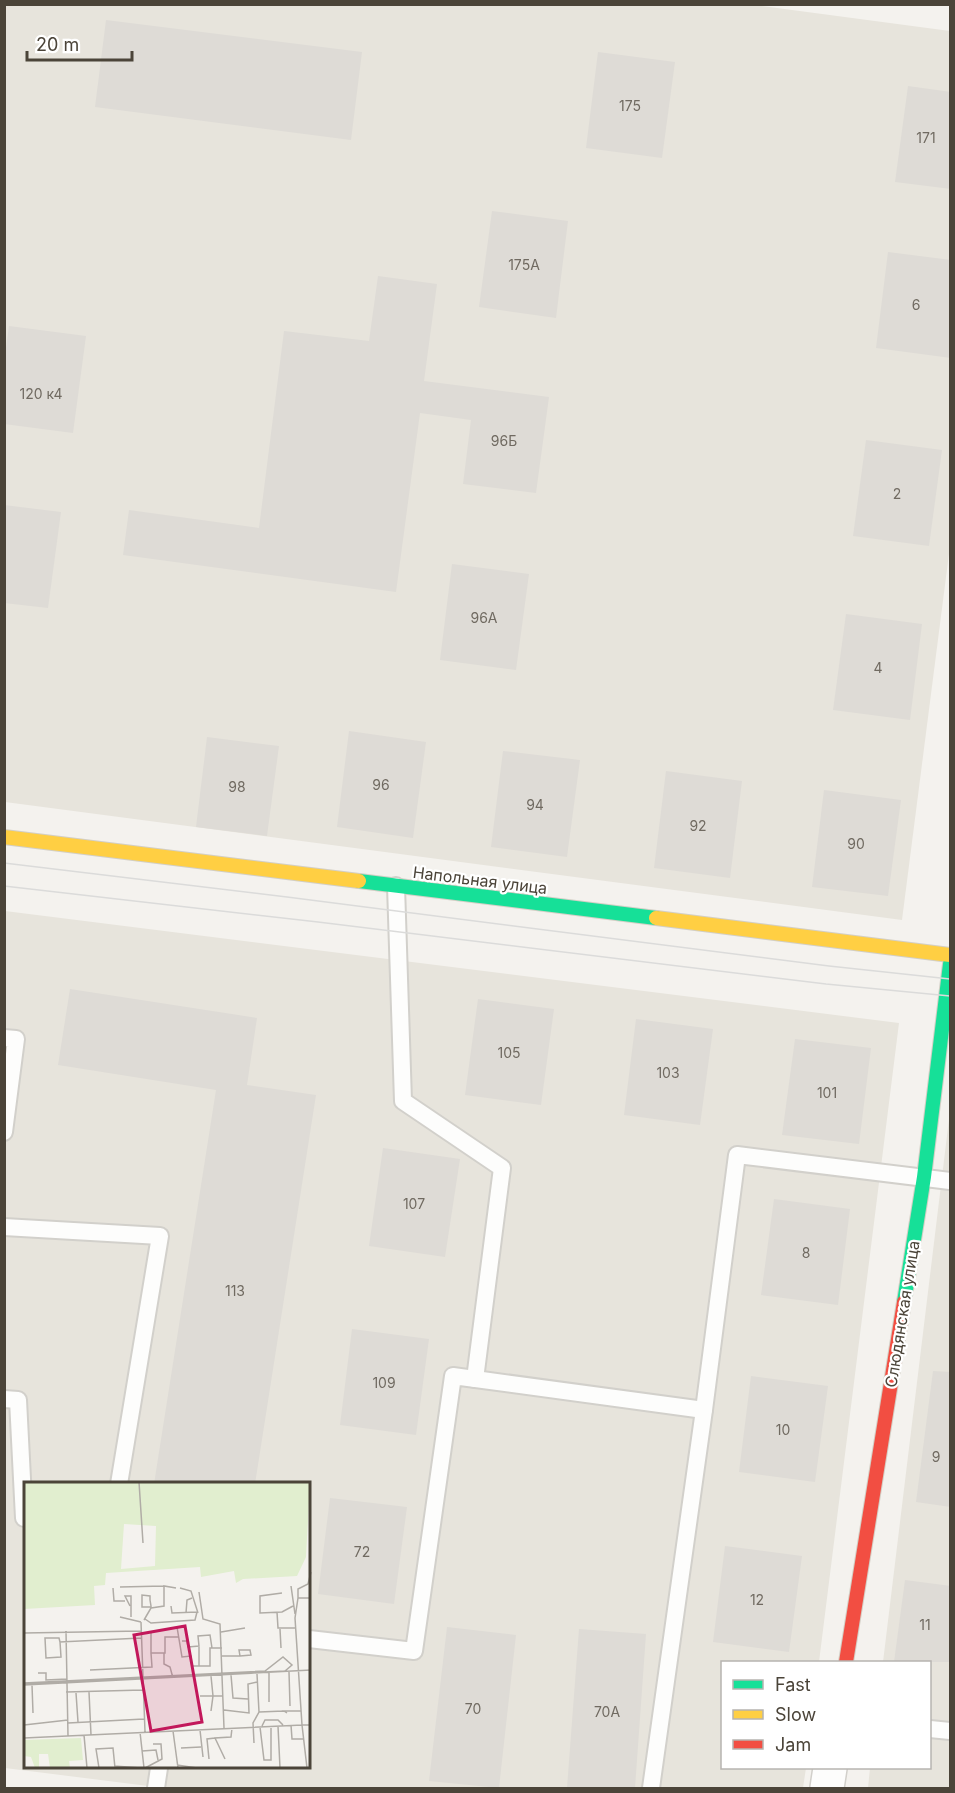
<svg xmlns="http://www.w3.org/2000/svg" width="955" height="1793" font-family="Inter,sans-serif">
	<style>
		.residential { fill: #e7e4dc; fill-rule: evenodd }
		.building { fill: #dedbd6 }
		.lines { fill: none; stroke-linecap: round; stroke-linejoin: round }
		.lane-casing { stroke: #d2d0cb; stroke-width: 20 }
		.street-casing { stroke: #d2d0cb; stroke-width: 36 }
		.fast-casing { stroke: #d3cfc5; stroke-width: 16 }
		.slow-casing { stroke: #d3cfc5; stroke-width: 16 }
		.jam-casing { stroke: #d3cfc5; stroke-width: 16 }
		.lane { stroke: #fdfdfc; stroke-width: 16 }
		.street { stroke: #fdfdfc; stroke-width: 33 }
		.fast { stroke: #16e098; stroke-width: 14 }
		.slow { stroke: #ffcf43; stroke-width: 14 }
		.jam { stroke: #f24e42; stroke-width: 14 }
		.tram { stroke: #dbdbda; stroke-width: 1.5 }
		.labels { text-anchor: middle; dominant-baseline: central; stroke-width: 4.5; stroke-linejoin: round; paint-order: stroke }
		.number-label { font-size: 14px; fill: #706a61 }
		.street-label { font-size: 16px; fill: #4b4439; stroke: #fff }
		.inset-road { fill: none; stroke: #b0aca6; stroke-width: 1.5 }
		.view { fill: #c2185b; fill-opacity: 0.15; stroke: #c2185b; stroke-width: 3 }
		.inset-edge { fill: none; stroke: #4b4439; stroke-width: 3 }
	</style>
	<rect width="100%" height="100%" fill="#f4f2ee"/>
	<g class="residential">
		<path d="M747 4 950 31V546L902 920 5 802V5Z"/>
		<path d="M5 911 899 1023 819 1662H722V1768H806L803 1788H164L5 1768ZM26 1484H309V1768H26Z"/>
		<path d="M950 1111V1788H868L870 1768H930V1662H883Z"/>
	</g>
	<g class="building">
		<path d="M106 20 362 52 351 140 95 107Z"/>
		<path d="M598 52 675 62 662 158 586 148Z"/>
		<path d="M908 86 951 92V189L895 182Z"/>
		<path d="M492 211 568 221 556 318 479 307Z"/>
		<path d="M888 252 951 260V358L876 348Z"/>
		<path d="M378 276 437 284 424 381 549 397 536 493 463 484 471 420 420 413 396 592 123 555 129 510 259 528 284 331 369 341Z"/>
		<path d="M9 326 86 336 73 433 4 424V362Z"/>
		<path d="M866 440 942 450 929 546 853 536Z"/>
		<path d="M4 505 61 512 48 608 4 603Z"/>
		<path d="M452 564 529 574 516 670 440 660Z"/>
		<path d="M846 614 922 624 910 720 833 710Z"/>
		<path d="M349 731 426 742 413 838 337 827Z"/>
		<path d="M207 737 279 746 267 836 196 827Z"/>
		<path d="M503 751 580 760 567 857 491 847Z"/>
		<path d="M666 771 742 781 730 878 654 868Z"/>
		<path d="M824 790 901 800 888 896 812 887Z"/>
		<path d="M70 989 257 1018 247 1085 316 1095 255 1484H154L216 1090 58 1065Z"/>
		<path d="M478 999 554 1009 541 1105 465 1095Z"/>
		<path d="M636 1019 713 1029 700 1125 624 1115Z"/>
		<path d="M795 1039 871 1048 859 1144 782 1135Z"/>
		<path d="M383 1148 460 1159 445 1257 369 1246Z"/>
		<path d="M774 1199 850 1209 838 1305 761 1295Z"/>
		<path d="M352 1329 429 1339 416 1435 340 1425Z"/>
		<path d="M933 1371 951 1372V1507L916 1502Z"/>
		<path d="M751 1376 828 1386 815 1482 739 1472Z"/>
		<path d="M330 1498 407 1507 394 1604 318 1594Z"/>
		<path d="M725 1546 802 1556 789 1652 713 1642Z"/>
		<path d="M905 1580 951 1586V1662H894Z"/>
		<path d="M447 1627 516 1635 499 1788 429 1781Z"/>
		<path d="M579 1629 646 1634 635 1788H567Z"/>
	</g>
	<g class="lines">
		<defs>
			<g id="lane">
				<path d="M396 886 403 1101 502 1168 475 1379"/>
				<path d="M4 1038 16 1039 4 1132"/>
				<path d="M4 1227 160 1236 119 1484"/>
				<path d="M4 1399 18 1400 24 1518H26"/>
				<path d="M704 1410 737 1155 950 1181"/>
				<path d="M309 1639 414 1651 453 1376 704 1410 651 1788"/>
				<path d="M930 1729 950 1731"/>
				<path d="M156 1788 159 1768"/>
			</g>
			<path id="street" d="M827 1788 830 1768"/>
			<g id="fast">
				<path d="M359 881 656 918"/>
				<path d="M904 1302 924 1177 950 964"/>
			</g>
			<g id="slow">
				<path d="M4 837 359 881"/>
				<path d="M656 918 950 955"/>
			</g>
			<path id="jam" d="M846 1662 904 1302"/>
		</defs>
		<use href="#lane" class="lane-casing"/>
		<use href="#street" class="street-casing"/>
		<use href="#fast" class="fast-casing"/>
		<use href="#slow" class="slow-casing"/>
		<use href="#jam" class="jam-casing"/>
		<use href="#lane" class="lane"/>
		<use href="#street" class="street"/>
		<use href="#fast" class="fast"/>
		<use href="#slow" class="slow"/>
		<use href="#jam" class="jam"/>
		<g class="tram">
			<path d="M4 863 287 897 829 966 950 979"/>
			<path d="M4 886 318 922 826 984 950 996"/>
		</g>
	</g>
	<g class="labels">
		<g class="number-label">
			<text x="630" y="105">175</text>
			<text x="926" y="137">171</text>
			<text x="524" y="264">175А</text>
			<text x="916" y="304">6</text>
			<text x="41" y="393">120 к4</text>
			<text x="504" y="440">96Б</text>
			<text x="897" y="493">2</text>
			<text x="484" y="617">96А</text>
			<text x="878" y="667">4</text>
			<text x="381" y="784">96</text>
			<text x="237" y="786">98</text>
			<text x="535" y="804">94</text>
			<text x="698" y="825">92</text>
			<text x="856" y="843">90</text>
			<text x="509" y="1052">105</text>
			<text x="668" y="1072">103</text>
			<text x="827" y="1092">101</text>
			<text x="414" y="1203">107</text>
			<text x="806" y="1252">8</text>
			<text x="235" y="1290">113</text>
			<text x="384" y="1382">109</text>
			<text x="783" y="1429">10</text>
			<text x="936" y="1456">9</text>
			<text x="362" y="1551">72</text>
			<text x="757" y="1599">12</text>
			<text x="925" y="1624">11</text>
			<text x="473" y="1708">70</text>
			<text x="607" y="1711">70А</text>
		</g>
		<g class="street-label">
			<text transform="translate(480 880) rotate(7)">Напольная улица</text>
			<text transform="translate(902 1314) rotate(-81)">Слюдянская улица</text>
		</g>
	</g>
	<g transform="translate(24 1482)">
		<rect width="286" height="286" fill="#f4f2ee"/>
		<path d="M0 0H286L282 75 273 94 219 97 212 101 210 89 177 95 176 85 82 91 81 103 70 104 71 123 0 127ZM100 42 132 44 131 84 97 87ZM57 256 59 278 45 279 46 286H26L24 272H15V286H11L7 275 0 274V258Z" fill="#e1eecf" fill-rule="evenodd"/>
		<path class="inset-road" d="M115 0 119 61M267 104 271 132M96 105 140 104M89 106 90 119H101M156 106 167 109 174 131M175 110 179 137 196 142 200 246M258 111 236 114V131L258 130 269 124M274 116V107L284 102 287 90M287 116H274L271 136 278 243H287M106 124 101 114H107V135M127 126 140 124V104L152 106M253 130 254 146H272M162 131 163 118 168 116M96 135 117 140M121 137 127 141 171 138 173 130 148 131 147 124M120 138 127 126V124L126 118V114L118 113V125H127M117 140 121 250M153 145 158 175 167 174 168 184H186V166H198M256 147 257 166M42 149 44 254M127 149V171H141V155H154M197 150 221 146M0 151 117 149M158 159H163L164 165 175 164 174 154 186 153 188 166M36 160 37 175 22 176 21 156H35L36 160 117 156M175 164V184M140 171V182L146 185 149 196M198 174H216L227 173 226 168H215L216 174M66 188 128 185 127 171M265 190 266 224M14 191H22V198L43 197M245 191V220M207 193 209 216 224 217M0 201 241 189 259 175 268 183 261 189 0 202M0 203 287 188M8 203 9 231M42 210 119 208M65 210 67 253M52 211 54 240M176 214H189L187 194M200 228 225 231 224 202 233 200M187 229 189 214H199M235 230 260 229M263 231 260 229H277M44 241 120 237M0 243 44 238M267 243 268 257H279M238 244 241 238H254L259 243M254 244 256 286M236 245 240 278H247V244M176 248 179 275M149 249 154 286M116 250 120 286M60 253 63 286M0 256 278 243 283 286M230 261 229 241 235 230 233 192M157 266 177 265M118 269 132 268 134 278M185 277 183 257 191 256M201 277 191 256 207 255 208 246M153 283 173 286M90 284 117 286M75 286 72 267 89 266 91 286M121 286 138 277 137 262H129"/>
		<path class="view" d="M161 144 178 240 127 249 110 153Z"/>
		<rect width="286" height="286" class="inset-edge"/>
	</g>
	<rect width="955" height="1793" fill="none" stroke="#4b4439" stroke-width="12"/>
	<rect x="721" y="1661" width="210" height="108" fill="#ffffff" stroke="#b7b4b0" stroke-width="1.5"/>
	<rect x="733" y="1680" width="30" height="9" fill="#16e098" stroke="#b7b4b0" stroke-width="1.5"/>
	<text x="775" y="1691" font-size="18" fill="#4b4439">Fast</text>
	<rect x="733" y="1710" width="30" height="9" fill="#ffcf43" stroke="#b7b4b0" stroke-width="1.5"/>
	<text x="775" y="1721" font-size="18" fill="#4b4439">Slow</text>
	<rect x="733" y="1740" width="30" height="9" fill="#f24e42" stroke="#b7b4b0" stroke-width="1.5"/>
	<text x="775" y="1751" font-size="18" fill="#4b4439">Jam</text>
	<path d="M27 51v9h105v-9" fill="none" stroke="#4b4439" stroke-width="3"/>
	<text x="36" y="51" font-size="18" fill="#4b4439" stroke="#ffffff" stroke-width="4.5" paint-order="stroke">20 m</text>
</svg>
